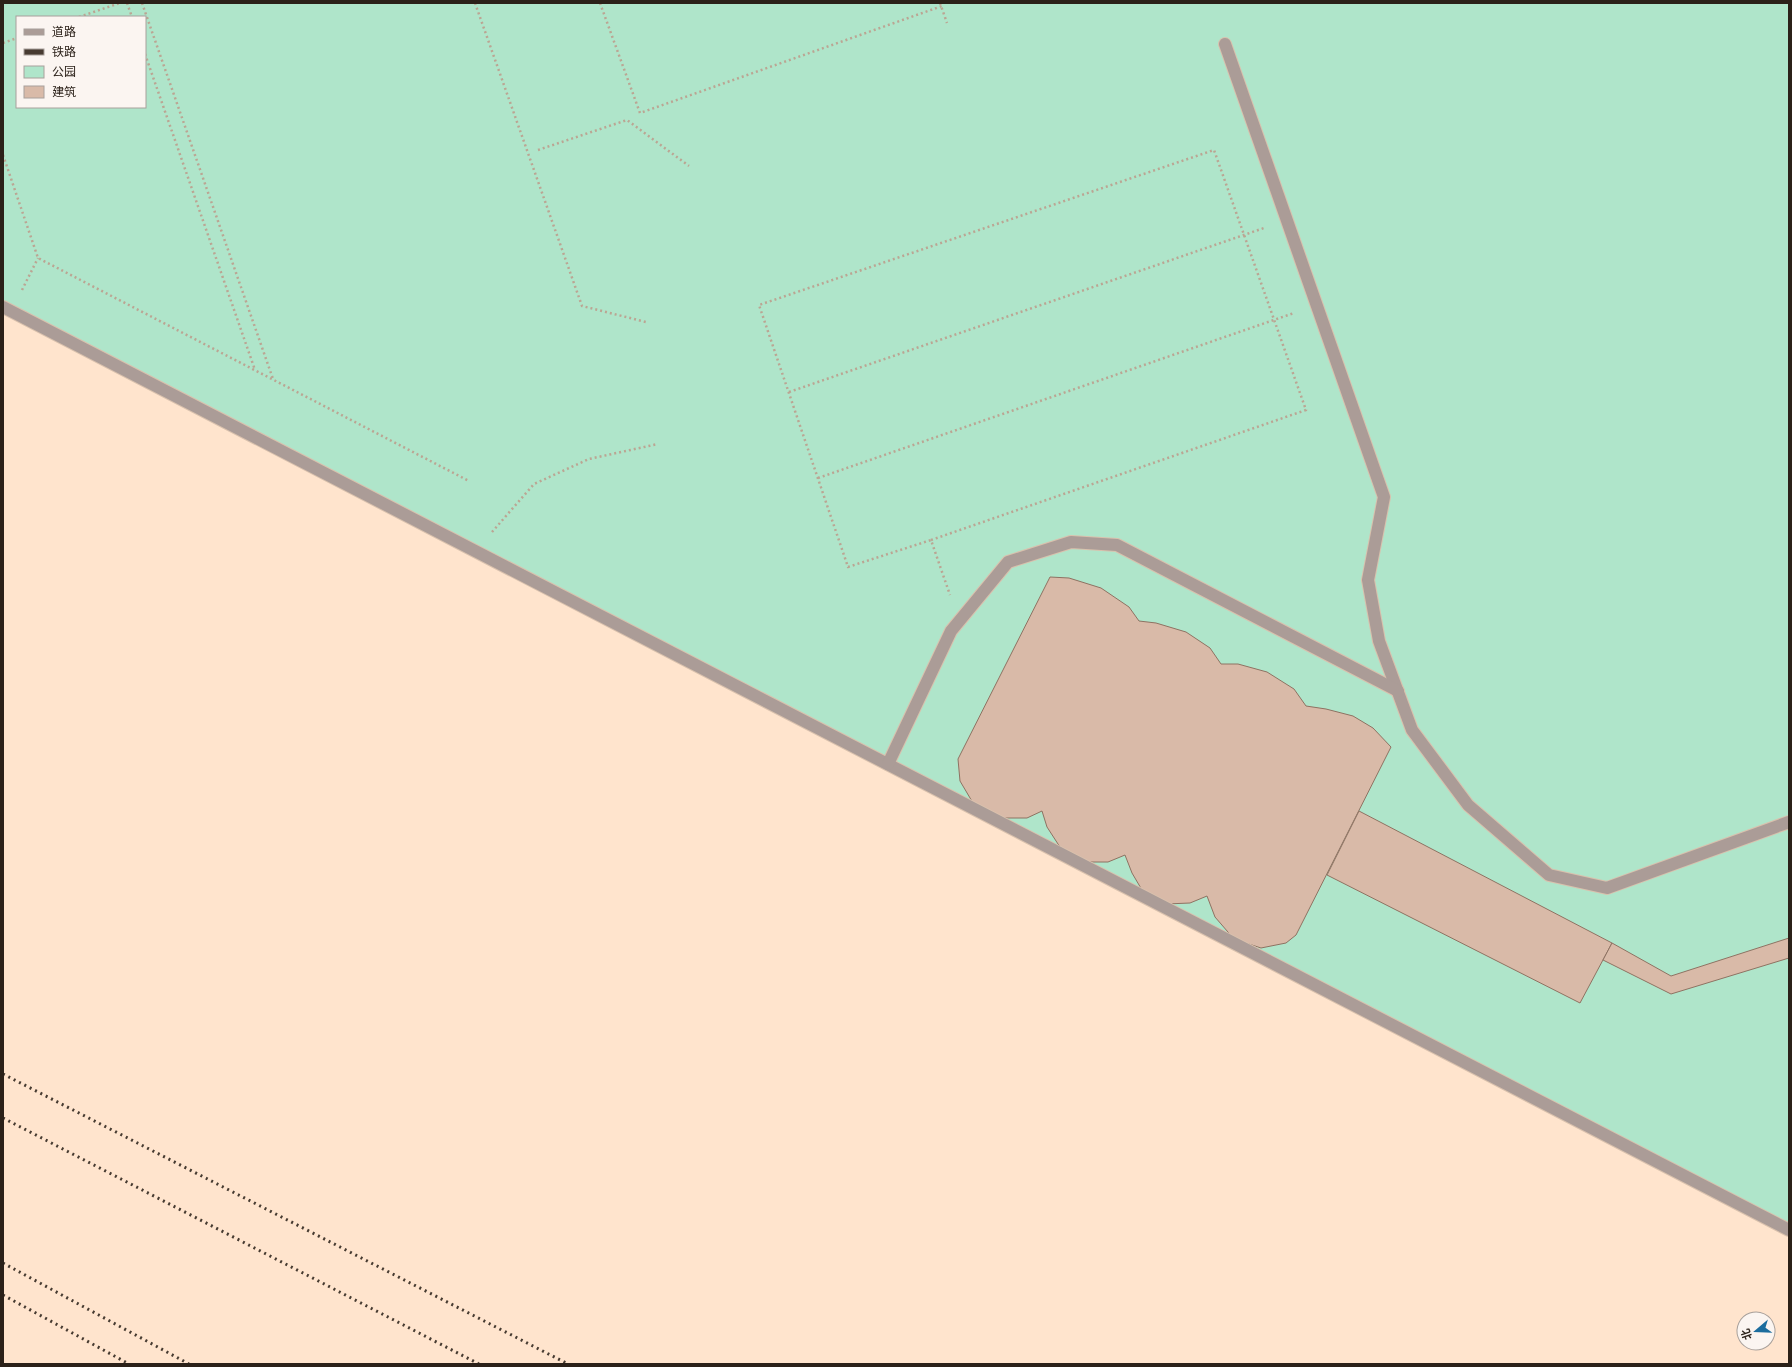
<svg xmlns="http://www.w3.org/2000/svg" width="1792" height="1367" font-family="Poppins,'Noto Sans SC',sans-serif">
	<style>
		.green { fill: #afe5ca; fill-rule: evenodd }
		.building { fill: #d9baa8; stroke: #8e7262 }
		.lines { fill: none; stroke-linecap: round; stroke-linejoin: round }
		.minor-casing { stroke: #d9c1ad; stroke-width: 14 }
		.path { stroke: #bba593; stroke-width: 2.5; stroke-dasharray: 2 3; stroke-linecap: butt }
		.minor { stroke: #ab9c97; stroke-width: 12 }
		.rail { stroke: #473b31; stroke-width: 3; stroke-dasharray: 2 4; stroke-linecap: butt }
	</style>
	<rect width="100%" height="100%" fill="#ffe4cd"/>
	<path class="green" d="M3 3H1789V1230L3 307ZM17 17H145V107H17Z"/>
	<g class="building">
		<path d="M1050 577 1069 578 1101 588 1129 607 1139 621 1156 623 1186 632 1210 648 1221 664H1238L1267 672 1294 689 1306 706 1326 709 1353 716 1373 728 1391 747 1296 935 1286 943 1261 948 1234 939 1215 917 1207 896 1190 903 1166 904 1142 890 1132 873 1125 855 1108 862H1083L1070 856 1058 844 1047 827 1042 811 1027 818H999L973 803 960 781 958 759Z"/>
		<path d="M1359 811 1612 943 1580 1003 1327 875Z"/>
		<path d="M1789 938V958L1671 994 1603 960 1612 943 1671 976Z"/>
	</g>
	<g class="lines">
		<defs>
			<g id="minor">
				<path d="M1225 44 1384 497 1368 580 1379 641 1412 730 1468 805 1549 875 1607 888 1789 822"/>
				<path d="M3 307 1789 1230"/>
				<path d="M888 764 951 631 1008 562 1071 542 1117 545 1398 691"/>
			</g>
		</defs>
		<use href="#minor" class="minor-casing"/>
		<g class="path">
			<path d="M127 3 132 17"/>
			<path d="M142 3 273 379"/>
			<path d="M475 3 582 306 646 322"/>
			<path d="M600 3 640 113 942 6"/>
			<path d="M940 3 947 23"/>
			<path d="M79 17 120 3"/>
			<path d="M3 43 17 38"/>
			<path d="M145 54 255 370"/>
			<path d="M538 150 627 120 689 166"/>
			<path d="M3 155 38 258 469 481"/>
			<path d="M22 290 38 258"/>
			<path d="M789 392 1264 228"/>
			<path d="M818 478 1294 313"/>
			<path d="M492 532 534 484 589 459 658 444"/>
			<path d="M931 540 1306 410 1214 150 759 305 848 567 931 540 950 595"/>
		</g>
		<use href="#minor" class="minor"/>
		<g class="rail">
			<path d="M3 1074 568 1364"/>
			<path d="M3 1118 479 1364"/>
			<path d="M3 1263 189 1364"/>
			<path d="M3 1295 129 1364"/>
		</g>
	</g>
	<rect width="1792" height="1367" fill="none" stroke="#2b2119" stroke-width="8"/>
	<rect x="16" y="16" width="130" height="92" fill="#fbf5f1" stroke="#a8a09b"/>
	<rect x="24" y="29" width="20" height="6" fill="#ab9c97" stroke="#a8a09b"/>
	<text x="52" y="36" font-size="12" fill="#2b2119">道路</text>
	<rect x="24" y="49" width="20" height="6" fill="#473b31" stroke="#a8a09b"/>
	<text x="52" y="56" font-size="12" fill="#2b2119">铁路</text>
	<rect x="24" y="66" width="20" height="12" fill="#afe5ca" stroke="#a8a09b"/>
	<text x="52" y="76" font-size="12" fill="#2b2119">公园</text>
	<rect x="24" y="86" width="20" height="12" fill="#d9baa8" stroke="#a8a09b"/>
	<text x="52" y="96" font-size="12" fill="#2b2119">建筑</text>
	<g transform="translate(1756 1331) rotate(251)"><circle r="19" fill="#fbf5f1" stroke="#a8a09b"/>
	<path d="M0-3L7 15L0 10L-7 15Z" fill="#1c6d9e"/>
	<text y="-6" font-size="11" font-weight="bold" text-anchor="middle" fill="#2b2119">北</text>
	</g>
</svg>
